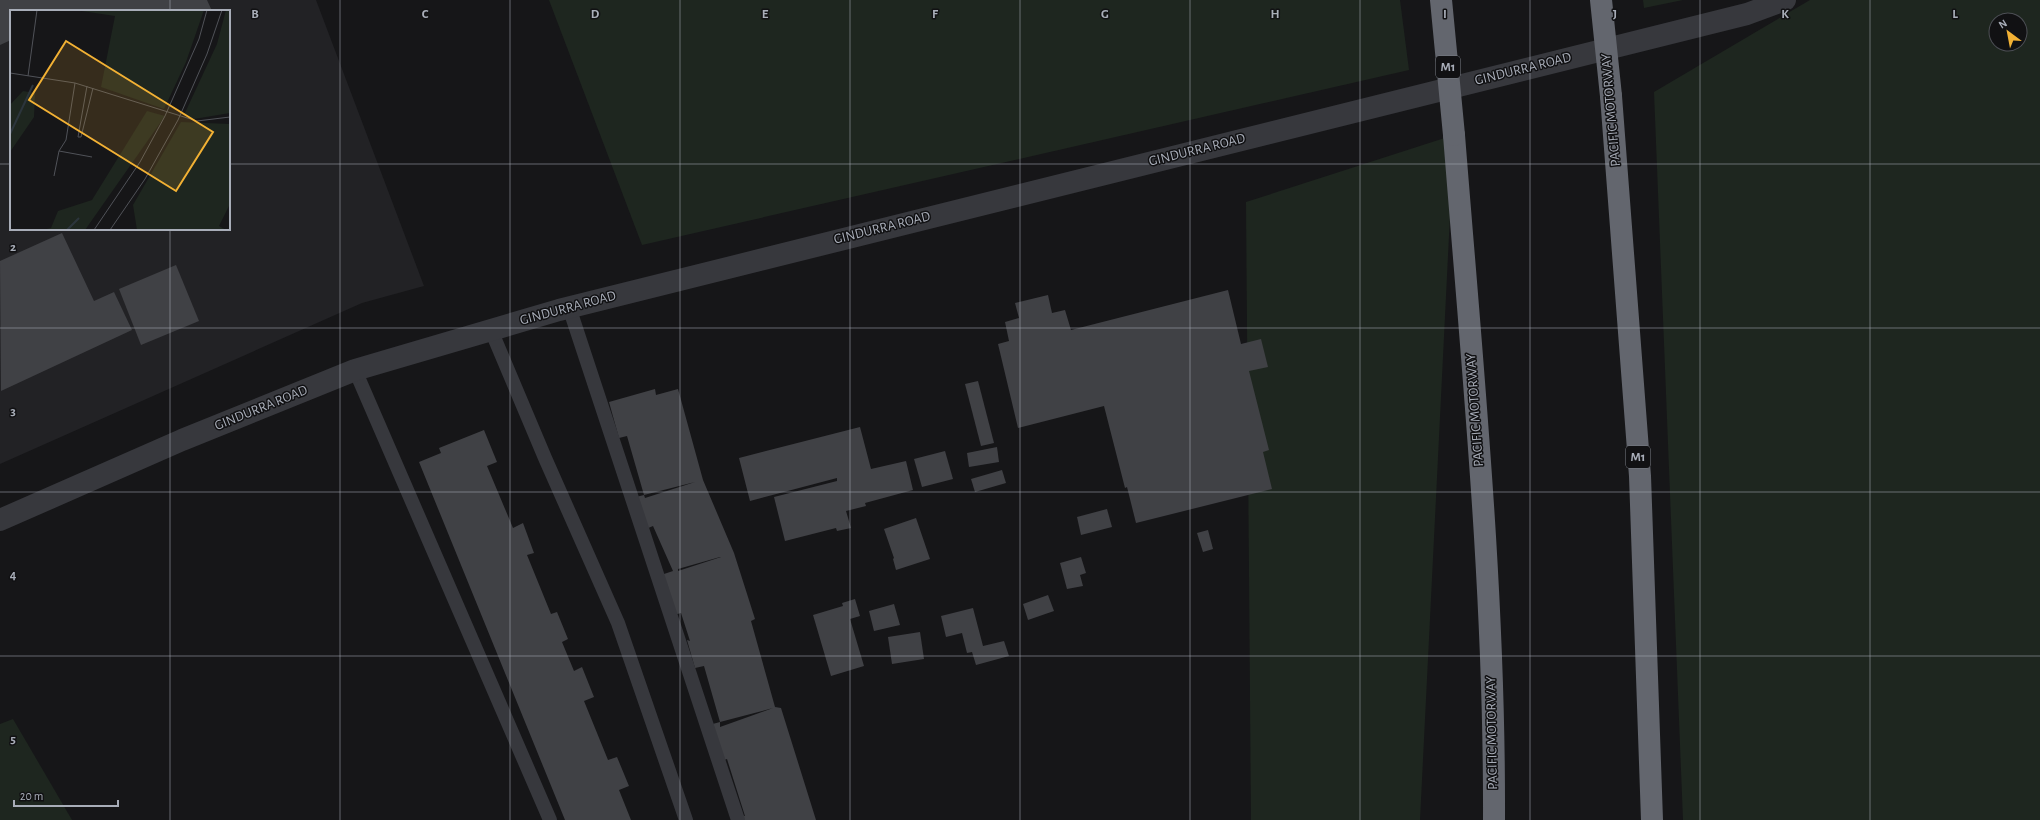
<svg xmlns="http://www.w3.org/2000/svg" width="2040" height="820" font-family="'Alegreya Sans',sans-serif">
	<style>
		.built { fill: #222225; fill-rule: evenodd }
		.green { fill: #1e261f; fill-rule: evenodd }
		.building { fill: #404145; fill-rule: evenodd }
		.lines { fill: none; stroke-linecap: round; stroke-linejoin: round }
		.service { stroke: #37383d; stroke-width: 14 }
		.minor { stroke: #37383d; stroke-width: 22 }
		.motorway { stroke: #63666e; stroke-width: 22 }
		.motorway-bridge { stroke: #63666e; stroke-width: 22 }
		.grid { fill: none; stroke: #a8adb8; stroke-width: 1; stroke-opacity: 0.55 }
		.labels { text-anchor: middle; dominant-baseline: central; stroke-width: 3; stroke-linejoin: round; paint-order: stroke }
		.shield { fill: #111113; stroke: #7b7e86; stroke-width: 1 }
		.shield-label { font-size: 13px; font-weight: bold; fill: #a8adb8 }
		.street-label { font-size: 14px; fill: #a8adb8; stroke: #111113 }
		.inset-river { fill: none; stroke: #2c353c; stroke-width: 2 }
		.inset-road { fill: none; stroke: #505258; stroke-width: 1 }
		.view { fill: #f2b134; fill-opacity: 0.15; stroke: #f2b134; stroke-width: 2 }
		.inset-edge { fill: none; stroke: #a8adb8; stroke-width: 2 }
		.grid-label { font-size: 13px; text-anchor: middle; font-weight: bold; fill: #a8adb8; stroke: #111113; stroke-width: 3; stroke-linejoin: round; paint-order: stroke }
	</style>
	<rect width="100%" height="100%" fill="#161618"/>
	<path class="built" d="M0 0H316L424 286 362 303 0 464ZM11 11H229V229H11Z"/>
	<g class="green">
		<path d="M549 0H1400L1409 70 642 245Z"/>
		<path d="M1643 0H1683L1644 8Z"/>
		<path d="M1810 0H2040V820H1683L1654 92ZM1996 20H2020V44H1996Z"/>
		<path d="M1454 135 1420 820H1251L1246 202Z"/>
		<path d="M13 719 72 820H0V724Z"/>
	</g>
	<g class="building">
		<path d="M0 0H207L212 11H11V40L0 45Z"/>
		<path d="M62 233 94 301 114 292 132 330 1 391 0 261Z"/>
		<path d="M176 265 199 321 141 345 119 289Z"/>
		<path d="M1228 290 1241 344 1261 339 1268 367 1249 371 1269 450 1263 452 1272 489 1136 523 1127 487 1125 488 1104 406 1018 428 998 344 1009 341 1005 322 1019 318 1015 303 1048 295 1052 313 1065 310 1071 330Z"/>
		<path d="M978 381 994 443 981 446 965 384Z"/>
		<path d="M655 389 656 395 678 389 703 480 734 553 755 619 751 621 775 707 781 708 816 820H740L738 815 745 816 727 759 721 761 709 725 720 722V727L773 708 720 722 704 666 695 668 687 640 690 641 681 613 674 615 661 575 673 571 653 526 646 529 636 497 644 495 645 498 695 482 644 495 627 436 619 438 609 402ZM720 557H721L678 571V569Z"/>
		<path d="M860 427 871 469 906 461 913 490 865 503 866 506 846 511 851 528 837 531 836 528 785 541 774 497 837 481V478L750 501 739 458Z"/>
		<path d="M484 430 497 462 487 466 513 528 523 523 534 553 527 555 551 614 557 612 568 639 562 642 574 671 582 667 594 697 584 701 608 760 617 757 629 786 619 790 631 820H565L419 462 441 453 439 448Z"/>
		<path d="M997 447 999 462 969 467 967 453Z"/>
		<path d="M945 451 953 479 922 487 914 459Z"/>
		<path d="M1002 470 1006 483 975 492 971 479Z"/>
		<path d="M1107 509 1112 527 1081 535 1077 517Z"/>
		<path d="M916 518 930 559 896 570 893 559 894 558 884 529Z"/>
		<path d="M1208 530 1213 549 1203 552 1197 533Z"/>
		<path d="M1081 557 1086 573 1080 575 1083 586 1067 589 1060 563Z"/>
		<path d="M1048 595 1054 611 1028 620 1023 604Z"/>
		<path d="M855 599 860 616 850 619 864 666 831 676 813 615 843 606 842 603Z"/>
		<path d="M894 604 900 625 874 631 869 611Z"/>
		<path d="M973 608 983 646 1004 641 1009 656 976 665 972 652 967 653 962 633 946 637 941 616Z"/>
		<path d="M920 632 924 659 892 664 888 637Z"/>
	</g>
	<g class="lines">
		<g class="service">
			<path d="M569 307 738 820"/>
			<path d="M491 330 545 458 618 623 686 820"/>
			<path d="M355 370 550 820"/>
		</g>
		<path class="minor" d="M0 520 182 440 355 370 559 310 1747 14 1785 0"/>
		<g class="motorway">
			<path d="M1611 96 1640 476 1652 820"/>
			<path d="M1454 135C1472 363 1495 591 1494 820"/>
		</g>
		<g class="motorway-bridge">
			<path d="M1441 0 1454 135"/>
			<path d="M1601 0 1611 96"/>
		</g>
	</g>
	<path class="grid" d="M170 0V11M340 0V820M510 0V820M680 0V820M850 0V820M1020 0V820M1190 0V820M1360 0V820M1530 0V820M1700 0V820M1870 0V820M0 164H11M229 164H2040M170 229V820M0 328H2040M0 492H2040M0 656H2040"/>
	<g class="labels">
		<g class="shield">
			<rect x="1436" y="56" width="24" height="22" rx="3"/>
			<rect x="1626" y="446" width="24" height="22" rx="3"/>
		</g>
		<g class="shield-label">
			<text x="1448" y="67">M1</text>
			<text x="1638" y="457">M1</text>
		</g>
		<g class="street-label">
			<text transform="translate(1523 69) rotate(-14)">GINDURRA ROAD</text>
			<text transform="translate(1611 110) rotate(-95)">PACIFIC MOTORWAY</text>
			<text transform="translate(1197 150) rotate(-14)">GINDURRA ROAD</text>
			<text transform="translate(882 228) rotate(-14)">GINDURRA ROAD</text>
			<text transform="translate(568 308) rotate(-15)">GINDURRA ROAD</text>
			<text transform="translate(261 408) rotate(-22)">GINDURRA ROAD</text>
			<text transform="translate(1475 410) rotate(-94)">PACIFIC MOTORWAY</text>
			<text transform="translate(1492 733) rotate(-91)">PACIFIC MOTORWAY</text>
		</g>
	</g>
	<g transform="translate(10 10)">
		<rect width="220" height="220" fill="#161618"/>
		<path d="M65 0H194L176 52 154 99 91 77 105 6ZM216 0H220V103L184 109 174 105 207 34ZM13 81 25 83 24 107 0 142V95ZM137 101 155 106 75 220H32L41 218 48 201 82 190ZM171 112 220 114V194L209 216 216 220H127L123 195Z" fill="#1e261f"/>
		<path class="inset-river" d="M0 124 23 75M57 220 69 208"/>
		<path class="inset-road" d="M0 63 65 73 187 111 220 107M18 66 27 0M65 73 56 130 49 141 82 147M77 76 68 127H71L83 78M44 166 49 141M84 220 130 152 155 106 189 29 197 0M100 220 135 169 168 110 197 44 212 0"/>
		<path class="view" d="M56 31 203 122 166 181 19 90Z"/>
		<rect width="220" height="220" class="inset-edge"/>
	</g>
	<g class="grid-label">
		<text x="255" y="18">B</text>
		<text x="425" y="18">C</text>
		<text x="595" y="18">D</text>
		<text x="765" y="18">E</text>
		<text x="935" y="18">F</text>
		<text x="1105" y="18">G</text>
		<text x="1275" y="18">H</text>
		<text x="1445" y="18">I</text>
		<text x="1615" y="18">J</text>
		<text x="1785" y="18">K</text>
		<text x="1955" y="18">L</text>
		<text x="13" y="251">2</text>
		<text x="13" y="415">3</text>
		<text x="13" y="579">4</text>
		<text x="13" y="743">5</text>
	</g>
	<g transform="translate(2008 32) rotate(328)"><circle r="19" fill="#111113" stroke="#4d4f55"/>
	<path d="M0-3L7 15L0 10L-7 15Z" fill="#f2b134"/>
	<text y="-6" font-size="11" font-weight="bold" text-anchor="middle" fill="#a8adb8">N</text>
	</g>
	<path d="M14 800v6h104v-6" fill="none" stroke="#a8adb8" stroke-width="2"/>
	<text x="20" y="800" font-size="12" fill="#a8adb8" stroke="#111113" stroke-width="3" paint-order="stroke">20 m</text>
</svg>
